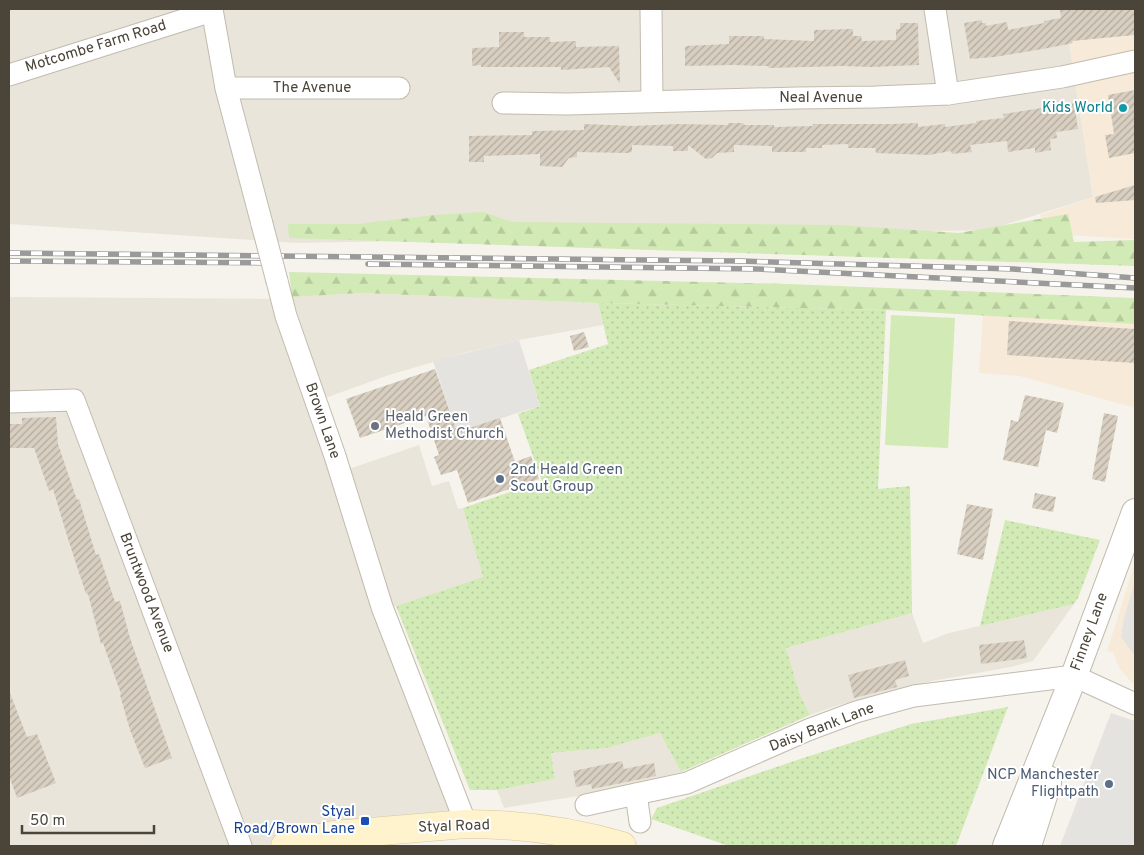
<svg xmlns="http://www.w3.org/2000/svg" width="1144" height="855" font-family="Overpass,sans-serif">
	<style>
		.residential { fill: #eae5da }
		.commercial { fill: #f7ead8 }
		.grass { fill: url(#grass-dots) }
		.forest { fill: url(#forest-firs) }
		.garden { fill: #d2eab5 }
		.parking { fill: #e5e3e0 }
		.building { fill: url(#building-hatch) }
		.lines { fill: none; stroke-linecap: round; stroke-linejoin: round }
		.minor-casing { stroke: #c2bbae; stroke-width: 23 }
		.tertiary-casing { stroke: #c2bbae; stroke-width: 28 }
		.secondary-casing { stroke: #d6c79b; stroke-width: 29 }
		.minor { stroke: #fff; stroke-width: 21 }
		.tertiary { stroke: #fff; stroke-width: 26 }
		.secondary { stroke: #fff3cd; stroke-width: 28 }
		.rail-casing { stroke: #9a9a9a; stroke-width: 5.5 }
		.rail { stroke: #fff; stroke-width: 4; stroke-dasharray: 11; stroke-linecap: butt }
		.minor-bridge-casing { stroke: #c2bbae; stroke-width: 23; stroke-linecap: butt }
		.minor-bridge { stroke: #fff; stroke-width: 21 }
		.culture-dot { fill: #0f9aa8; stroke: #fff; stroke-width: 2 }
		.worship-dot { fill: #6b7280; stroke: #fff; stroke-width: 2 }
		.service-dot { fill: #5c6f8a; stroke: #fff; stroke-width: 2 }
		.transit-dot { fill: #1a4fb4; stroke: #fff; stroke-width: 2 }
		.labels { text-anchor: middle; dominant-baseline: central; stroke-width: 4; stroke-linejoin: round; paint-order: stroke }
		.street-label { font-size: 15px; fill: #4b4439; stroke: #fff }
		.culture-label { font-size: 15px; fill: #0d838f; stroke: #fff; text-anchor: end }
		.worship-label { font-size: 15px; fill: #5b616d; stroke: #fff; text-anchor: start }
		.service-label { font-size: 15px; fill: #4e5e75; stroke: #fff; text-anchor: start }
		.transit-label { font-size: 15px; fill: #164399; stroke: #fff; text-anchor: end }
	</style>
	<defs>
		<pattern id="grass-dots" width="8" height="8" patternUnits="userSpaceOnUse" patternTransform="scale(1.25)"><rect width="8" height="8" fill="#d2eab5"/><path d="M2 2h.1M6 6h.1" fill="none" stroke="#b6ca9c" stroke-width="1.8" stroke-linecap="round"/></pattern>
		<pattern id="forest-firs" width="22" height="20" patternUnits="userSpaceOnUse" patternTransform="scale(1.25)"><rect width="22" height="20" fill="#d2eab5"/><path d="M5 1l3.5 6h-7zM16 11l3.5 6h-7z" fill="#b6ca9c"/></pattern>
		<pattern id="building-hatch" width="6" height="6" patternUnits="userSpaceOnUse" patternTransform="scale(1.25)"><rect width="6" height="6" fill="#d8cfc1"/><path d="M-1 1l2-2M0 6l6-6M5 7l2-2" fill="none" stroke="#b1aa9e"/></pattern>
	</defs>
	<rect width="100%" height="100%" fill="#f6f3ec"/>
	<g class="residential">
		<path d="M9 9H1064L1093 197 988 230 297 243 9 224Z"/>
		<path d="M362 293 598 303 603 325 519 340 464 353 389 375 325 398 292 297Z"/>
		<path d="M9 297 282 299 335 456 352 468 419 445 432 486 449 481 458 509 463 508 483 577 396 606 383 607 466 824 346 846H9Z"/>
		<path d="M1074 604 1033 661 1011 667 932 681 839 705 810 715 800 695 786 648 912 613 923 643 949 633Z"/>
		<path d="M660 733 681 772 591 794 504 808 497 790 555 779 551 753 604 748Z"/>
	</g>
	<g class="commercial">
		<path d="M1064 9H1135V239L1045 234 1040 215 1093 197Z"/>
		<path d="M983 315 1135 324V408L1020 376 979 373Z"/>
		<path d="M1135 563V686L1120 669 1113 652 1107 651Z"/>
	</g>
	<g class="grass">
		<path d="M598 303 886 310 878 489 910 486 912 613 786 648 800 695 810 715 681 772 660 733 606 748 551 753 555 779 497 790H470L396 606 483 577 463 508 542 481 518 414 540 406 529 370 608 344Z"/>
		<path d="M1005 520 1100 540 1078 598 1074 604 980 626Z"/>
		<path d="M1008 707 956 846H729L651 819 657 808 803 758 911 724Z"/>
	</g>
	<g class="forest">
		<path d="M483 212 512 222 838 225 959 233 1068 214 1074 242 1135 240V266L289 238 288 224H358L434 215Z"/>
		<path d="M289 272 789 284 1135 298V324L886 310 598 303 362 293 292 297Z"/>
	</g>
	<path class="garden" d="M891 315 955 318 948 448 885 445Z"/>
	<g class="parking">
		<path d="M519 340 540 406 457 432 433 361Z"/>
		<path d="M1135 581V656L1121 637 1124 618Z"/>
		<path d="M1111 713 1135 721V846H1060Z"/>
	</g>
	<g class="building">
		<path d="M1060 9H1134L1135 35 1072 41 1073 43 1048 48 995 57 970 59 964 23 982 20V23H986V26L1007 22 1008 30 1044 23V21L1061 18Z"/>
		<path d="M900 23H918L919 65 872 67 843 66 769 68 768 66 734 65 685 66V46L729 44V36H764V39L814 41V30L853 29V36H861L862 41 896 40V29H900Z"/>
		<path d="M499 32H524V37H550V42L576 41V47L619 46 620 84 609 67 561 70V67H481V65L472 66V48L499 47Z"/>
		<path d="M1135 90V153L1109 158 1105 135 1114 134 1108 95Z"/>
		<path d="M1074 103 1078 129 1056 132 1057 138 1050 139 1051 150 1035 153V148L1008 152 1007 141 970 145 972 152 952 154 951 151 929 155 876 153 875 148H848V144L822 145V148H806V152H772V146L734 145V152L717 153 712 158 706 159 688 145V151H673V146L632 145V152L627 153 577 152V157L569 158 562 167 540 166V154L484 156V162H469V136L532 135V131L584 130V124L633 126 678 124 728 125V123H743L744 125H774V127L813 126V124H891L918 123V127L945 124V127L976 123V121L1004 118 1003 114Z"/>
		<path d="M1135 185V200L1096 203 1095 197Z"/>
		<path d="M1009 321 1135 329V363L1007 355Z"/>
		<path d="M584 332 589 347 574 351 570 336Z"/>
		<path d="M435 369 457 432 500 418 515 462 531 456 539 479 468 503 457 470 441 475 434 457 439 455 426 416 360 438 346 399Z"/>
		<path d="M1025 395 1064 403 1057 433 1046 430 1038 467 1003 460 1011 420 1018 422Z"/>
		<path d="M1104 413 1118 416 1105 482 1092 479Z"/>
		<path d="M56 417 58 444 77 500 79 499 96 555 99 554 115 602 120 601 130 638 172 758 145 768 130 730 120 695 121 694 103 643 101 644 88 594H86L68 539 53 489 49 491 34 448H9V424H22V418Z"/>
		<path d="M1035 493 1056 497 1053 512 1032 508Z"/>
		<path d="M967 504 993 509 983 560 957 554Z"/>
		<path d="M1024 640 1027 658 981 664 979 645Z"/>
		<path d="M905 660 909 676 895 680 897 687 854 698 848 675Z"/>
		<path d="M10 693 27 737 37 734 56 783 17 798 9 776V694Z"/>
		<path d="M622 761 624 769 654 763 656 776 592 789 591 784 576 787 573 771Z"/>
	</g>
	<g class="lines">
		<defs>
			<g id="minor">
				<path d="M212 9 226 88 262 224"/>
				<path d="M651 9 652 101"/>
				<path d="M935 9 948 94"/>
				<path d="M9 75 212 11"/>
				<path d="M226 88H399"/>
				<path d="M503 103 567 104 797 98 875 97 948 94 1062 77 1135 61"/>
				<path d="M277 281 286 316 335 456 382 607 466 824"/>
				<path d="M9 402 74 400 241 846"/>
				<path d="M636 794 687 783 808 730 856 712 914 696 1074 676 1135 704"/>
				<path d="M586 805 636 794 640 822"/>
			</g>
			<g id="tertiary">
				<path d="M1006 846 1074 676 1135 512"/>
				<path d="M1028 846 1048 783V779"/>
			</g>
			<path id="secondary" d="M285 846 334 835 466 824C518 824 572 831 622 846"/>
		</defs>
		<use href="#minor" class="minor-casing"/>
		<use href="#tertiary" class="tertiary-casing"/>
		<use href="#secondary" class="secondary-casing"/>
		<use href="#minor" class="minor"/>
		<use href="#tertiary" class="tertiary"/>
		<use href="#secondary" class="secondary"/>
		<defs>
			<g id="rail">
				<path d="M9 253 739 261 1013 269 1135 278"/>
				<path d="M9 261 273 263"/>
				<path d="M368 264 758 269 1135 288"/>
			</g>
		</defs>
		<use href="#rail" class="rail-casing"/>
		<use href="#rail" class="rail"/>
		<defs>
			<path id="minor-bridge" d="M262 224 277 281"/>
		</defs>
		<use href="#minor-bridge" class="minor-bridge-casing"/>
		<use href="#minor-bridge" class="minor-bridge"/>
	</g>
	<circle class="culture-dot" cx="1123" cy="108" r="5"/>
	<circle class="worship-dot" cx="375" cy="426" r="5"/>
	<g class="service-dot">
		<circle cx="500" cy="479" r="5"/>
		<circle cx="1109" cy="784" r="5"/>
	</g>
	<rect class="transit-dot" x="360" y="816" width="10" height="10" rx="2.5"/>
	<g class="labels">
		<g class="street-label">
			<text transform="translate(96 47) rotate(-17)">Motcombe Farm Road</text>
			<text x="312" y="88">The Avenue</text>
			<text x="821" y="98">Neal Avenue</text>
			<text transform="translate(322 421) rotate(71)">Brown Lane</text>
			<text transform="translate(146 593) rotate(69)">Bruntwood Avenue</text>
			<text transform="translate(1090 632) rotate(-70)">Finney Lane</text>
			<text transform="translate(822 728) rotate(-21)">Daisy Bank Lane</text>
			<text transform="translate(454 827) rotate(-2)">Styal Road</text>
		</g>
		<g class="culture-label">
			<text x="1113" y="108">Kids World</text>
		</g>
		<g class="worship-label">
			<text x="385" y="417">Heald Green<tspan x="385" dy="17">Methodist Church</tspan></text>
		</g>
		<g class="service-label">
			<text x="510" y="470">2nd Heald Green<tspan x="510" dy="17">Scout Group</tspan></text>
			<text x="1099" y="775" text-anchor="end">NCP Manchester<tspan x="1099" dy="17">Flightpath</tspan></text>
		</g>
		<g class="transit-label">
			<text x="355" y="812">Styal<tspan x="355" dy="17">Road/Brown Lane</tspan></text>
		</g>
	</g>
	<rect width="1144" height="855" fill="none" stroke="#4b4439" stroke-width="20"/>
	<path d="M22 825v8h132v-8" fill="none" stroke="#4b4439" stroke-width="2.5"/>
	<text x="30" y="825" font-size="15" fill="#4b4439" stroke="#ffffff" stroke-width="4" paint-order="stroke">50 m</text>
</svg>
